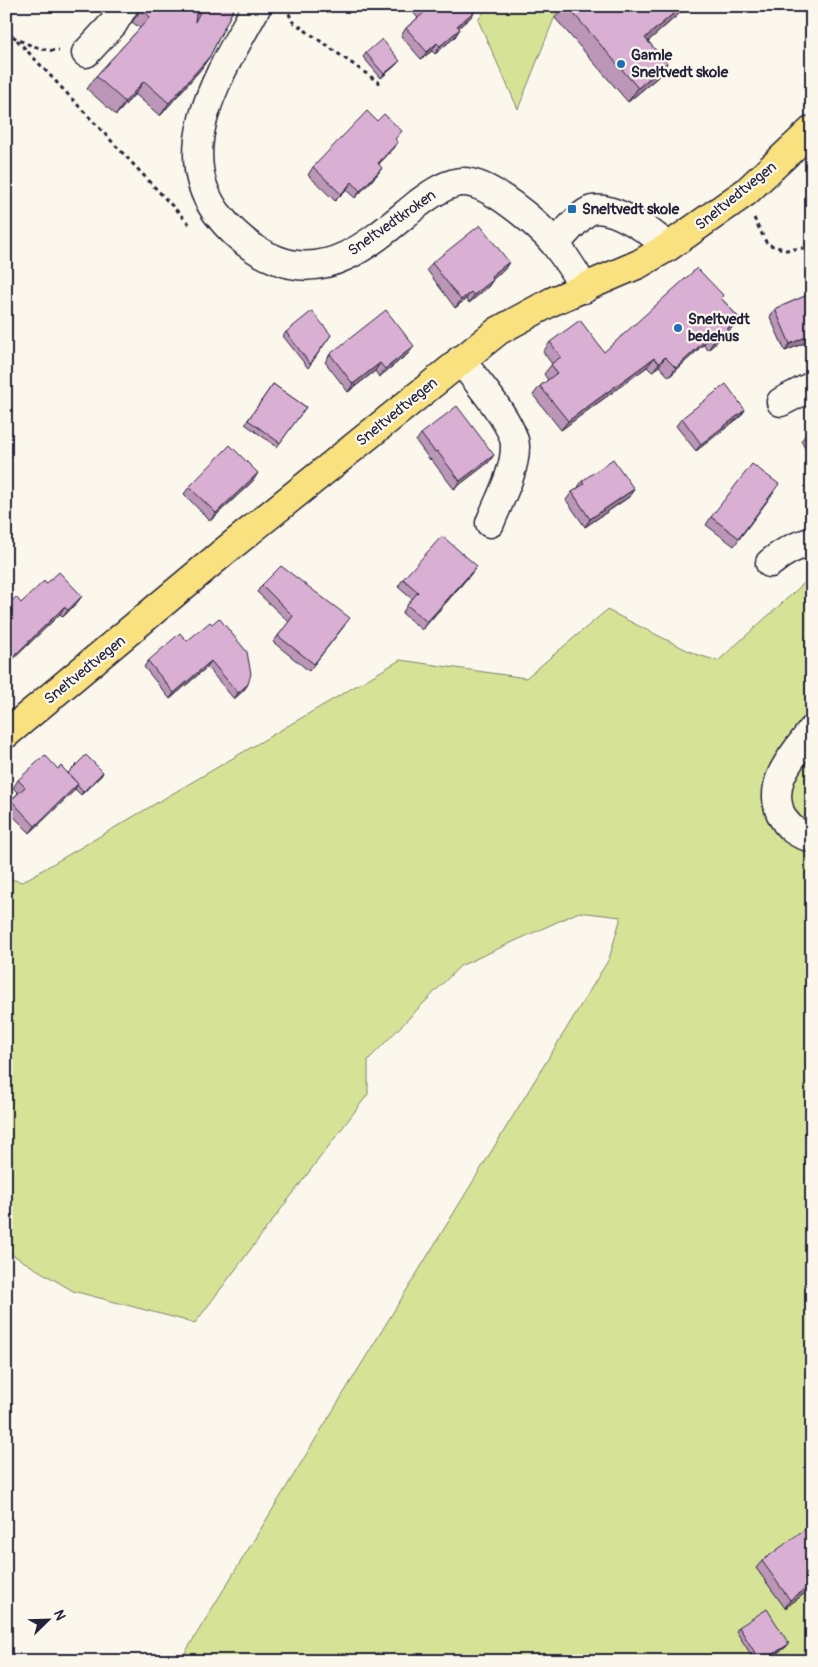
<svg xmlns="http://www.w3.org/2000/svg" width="818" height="1667" font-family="Pangolin,sans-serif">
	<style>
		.green { fill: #d6e397; stroke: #7c8269 }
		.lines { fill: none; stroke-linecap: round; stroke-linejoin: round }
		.minor-casing { stroke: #22223b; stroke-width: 31 }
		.major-casing { stroke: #22223b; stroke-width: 31 }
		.path { stroke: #22223b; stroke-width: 3; stroke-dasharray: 4 4; stroke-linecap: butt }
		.minor { stroke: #fbf7ec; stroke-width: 28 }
		.major { stroke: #fae180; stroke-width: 28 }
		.wall { fill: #bb96b6; stroke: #22223b }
		.shaded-wall { fill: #997a94; stroke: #22223b }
		.building { fill: #daafd4; stroke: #22223b }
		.poi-dot { fill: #1f6fb2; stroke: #fbf7ec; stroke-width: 2 }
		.labels { text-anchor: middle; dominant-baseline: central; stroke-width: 4.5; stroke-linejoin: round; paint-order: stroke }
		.poi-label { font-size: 15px; font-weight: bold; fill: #22223b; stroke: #fbf7ec; text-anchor: start }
		.street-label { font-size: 15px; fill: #22223b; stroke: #fbf7ec }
	</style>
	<rect width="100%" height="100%" fill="#fbf7ec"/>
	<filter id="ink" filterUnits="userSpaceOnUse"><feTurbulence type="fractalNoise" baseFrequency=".02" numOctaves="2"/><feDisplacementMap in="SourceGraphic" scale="10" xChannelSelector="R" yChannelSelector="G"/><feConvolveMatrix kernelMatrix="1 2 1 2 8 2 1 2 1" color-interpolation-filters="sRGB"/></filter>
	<g filter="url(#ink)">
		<g class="green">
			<path d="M489 6H559L518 109 478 20Z"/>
			<path d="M812 576V1661H180L609 959 621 917 579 912 460 966 368 1060V1094L195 1323 73 1291 6 1251V878L22 882 400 660 526 678 607 610 695 654 718 661Z"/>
		</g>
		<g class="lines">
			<defs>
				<g id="minor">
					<path d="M257 6C225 66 169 145 216 212 232 233 253 251 277 260 333 282 379 235 419 203 431 194 448 182 463 182 490 182 538 224 555 244 566 258 576 273 584 289"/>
					<path d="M86 53 113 24 124 6"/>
					<path d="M555 244C563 236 581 213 592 210 614 205 653 233 668 247"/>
					<path d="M460 360C474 377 516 427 515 447 515 472 499 500 490 523"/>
					<path d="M781 402 812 386"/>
					<path d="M770 563C782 553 795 545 812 542"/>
					<path d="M812 730C794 755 768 780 780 812 787 828 797 834 812 838"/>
				</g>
				<path id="major" d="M6 734 225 551 498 331 553 301 639 264 668 247 746 192 812 130"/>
			</defs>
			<use href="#minor" class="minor-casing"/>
			<use href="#major" class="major-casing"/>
			<g class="path">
				<path d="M286 6 292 21 381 84"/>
				<path d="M6 32C20 42 41 51 59 51"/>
				<path d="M17 40 191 226"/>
				<path d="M754 218 767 244 786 250 804 248"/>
			</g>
			<use href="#minor" class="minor"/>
			<use href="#major" class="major"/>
		</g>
		<g class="wall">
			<path d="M139 6H197L196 15 201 6H235L210 56 201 69 160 116 135 94 116 115 87 89 96 76 140 28 132 22 138 14Z"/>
			<path d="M411 6H472L470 18 459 27 455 37 435 54 432 51 421 59 401 36 406 28 418 18 410 9Z"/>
			<path d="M563 6H688L648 41 667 63 658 77 628 102 555 18Z"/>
			<path d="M366 53 397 64 381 78 363 57Z"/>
			<path d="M396 140 393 150 379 164 377 175 355 198 346 190 335 201 308 175 313 167Z"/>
			<path d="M509 262 504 270 493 279 488 287 469 303 466 299 455 308 427 270 432 263Z"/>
			<path d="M812 293V340L785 351 770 317 775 309Z"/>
			<path d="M723 295 721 298 739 318 733 327 708 350 703 345 669 377 659 366 652 372 647 367 561 430 533 395 540 386 548 380 544 374 552 364 543 352 550 342 604 352Z"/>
			<path d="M286 332 331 335 308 368 283 336Z"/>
			<path d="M409 353 379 377 375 371 348 392 325 362 330 354Z"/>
			<path d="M273 384 306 407 277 447 245 424Z"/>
			<path d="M745 410 740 417 696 451 676 426 682 418Z"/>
			<path d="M812 431V461L801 441 806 434Z"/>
			<path d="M421 434 489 462 454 489 431 459 430 460 416 441Z"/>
			<path d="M253 481 210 521 184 494 189 487Z"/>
			<path d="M582 481 634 489 629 497 585 527 566 500 572 492 577 489Z"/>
			<path d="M774 492 734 546 706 525 711 517Z"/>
			<path d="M471 574 422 630 402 613 412 599 398 587 403 579Z"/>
			<path d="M46 584 77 603 63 617 60 614 9 663 10 664 6 670V607L21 603Z"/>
			<path d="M262 585 345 625 309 671 273 642 289 622 257 592Z"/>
			<path d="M187 641 248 684 244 690 234 699 207 667 170 699 144 667 148 661Z"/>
			<path d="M58 769 68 773 103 772 101 776 81 795 75 789 30 833 6 809V807L11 800 18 793 13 788 18 780Z"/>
			<path d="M762 1561 812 1588 785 1608 756 1568Z"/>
			<path d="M739 1627 786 1647 765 1661H755L736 1631Z"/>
		</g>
		<g class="shaded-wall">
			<path d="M682 6H688L636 52 645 38Z"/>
			<path d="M476 10 470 18 452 33 457 26Z"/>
			<path d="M460 29 455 37 435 54 440 46Z"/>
			<path d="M437 43 432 51 421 59 427 52Z"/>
			<path d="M210 56 201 69 160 116 169 103Z"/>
			<path d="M400 61 397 64 381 78 384 74Z"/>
			<path d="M667 63 658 77 628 102 638 88Z"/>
			<path d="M144 81 135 94 116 115 125 102Z"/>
			<path d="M398 142 393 150 372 171 378 163Z"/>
			<path d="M382 168 377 175 355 198 360 191Z"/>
			<path d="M352 182 346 190 335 201 341 194Z"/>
			<path d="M509 262 504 270 486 284 491 276Z"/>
			<path d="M493 280 488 287 469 303 474 295Z"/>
			<path d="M471 292 466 299 455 308 461 300Z"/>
			<path d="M739 318 733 327 708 350 714 341Z"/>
			<path d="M812 334V340L785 351 790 344Z"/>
			<path d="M710 336 703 345 669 377 676 368Z"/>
			<path d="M414 346 409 353 379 377 385 369Z"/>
			<path d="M665 357 659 366 652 372 659 363Z"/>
			<path d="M654 358 647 367 561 430 568 421Z"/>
			<path d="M380 363 375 371 348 392 353 384Z"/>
			<path d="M745 410 740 417 696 451 701 444Z"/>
			<path d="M494 455 489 462 454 489 460 481Z"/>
			<path d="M258 473 253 481 210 521 216 513Z"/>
			<path d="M634 489 629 497 585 527 590 519Z"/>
			<path d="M477 566 471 574 422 630 427 622Z"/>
			<path d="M82 596 77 603 63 617 68 610Z"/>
			<path d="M64 607 60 614 6 666 8 662Z"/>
			<path d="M211 661 207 667 170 699 174 693Z"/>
			<path d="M248 684 244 690 234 699 238 693Z"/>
			<path d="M103 772 101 776 81 795 83 792Z"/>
			<path d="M78 784 73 792 30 833 35 826Z"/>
			<path d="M812 1585V1588L785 1608 790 1600Z"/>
			<path d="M789 1644 786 1647 765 1661H762Z"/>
		</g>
		<g class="building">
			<path d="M143 6H197L195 22 203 6H235L210 56 169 103 144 81 125 102 96 76 150 17 142 9Z"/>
			<path d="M419 6H472L476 10 457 26 460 29 440 46 437 43 427 52 406 28 425 12Z"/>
			<path d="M567 6H682L645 38 667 63 638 88Z"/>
			<path d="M382 39 400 61 384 74 366 53Z"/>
			<path d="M367 111 377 121 384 114 402 131 395 139 398 142 378 163 382 168 360 191 352 182 341 194 313 167Z"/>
			<path d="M480 225 509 262 491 276 493 280 474 295 471 292 461 300 432 263Z"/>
			<path d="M697 268 723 295 721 298 739 318 714 341 710 336 676 368 665 357 659 363 654 358 568 421 540 386 557 373 551 364 561 357 550 342 580 320 604 352Z"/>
			<path d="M812 293V334L790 344 775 309Z"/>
			<path d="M386 310 414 346 385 369 380 363 353 384 330 354Z"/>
			<path d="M312 311 331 335 310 364 286 332Z"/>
			<path d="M273 384 306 407 280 443 248 420Z"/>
			<path d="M726 384 745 410 701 444 682 418Z"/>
			<path d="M457 406 494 455 460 481 437 451 435 452 421 434Z"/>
			<path d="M812 431V443L806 434Z"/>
			<path d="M230 445 258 473 216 513 189 487Z"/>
			<path d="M613 459 634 489 590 519 572 492 584 484 582 481Z"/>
			<path d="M752 464 779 484 739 538 711 517Z"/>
			<path d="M442 536 477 566 427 622 407 605 418 592 403 579Z"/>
			<path d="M281 566 350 618 314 664 278 636 293 616 262 585Z"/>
			<path d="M59 572 82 596 68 610 64 607 8 662 10 664 6 668V607L16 597 21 603 44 581 46 584Z"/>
			<path d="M219 618 247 652 251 674 248 684 238 693 211 661 174 693 148 661 180 633 187 641 210 622 212 624Z"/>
			<path d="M45 755 58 769 61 766 78 784 35 826 11 800 25 787 18 780Z"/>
			<path d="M86 755 103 772 83 792 77 785 78 784 68 773Z"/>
			<path d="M805 1529 812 1538V1585L790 1600 762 1561Z"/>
			<path d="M767 1609 789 1644 762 1661H760L739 1627Z"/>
		</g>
	</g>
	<g class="poi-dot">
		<circle cx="621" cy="64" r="5"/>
		<rect x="567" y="204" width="10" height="10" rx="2.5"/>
		<circle cx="678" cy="328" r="5"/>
	</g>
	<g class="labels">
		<g class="poi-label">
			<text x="631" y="55">Gamle<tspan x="631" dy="17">Sneltvedt skole</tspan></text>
			<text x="582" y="209">Sneltvedt skole</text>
			<text x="688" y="319">Sneltvedt<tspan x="688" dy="17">bedehus</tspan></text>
		</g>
		<g class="street-label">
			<text transform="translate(736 196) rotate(-39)">Sneltvedtvegen</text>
			<text transform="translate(392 223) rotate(-35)">Sneltvedtkroken</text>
			<text transform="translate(397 412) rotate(-39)">Sneltvedtvegen</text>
			<text transform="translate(85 670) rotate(-39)">Sneltvedtvegen</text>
		</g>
	</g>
	<rect width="818" height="1667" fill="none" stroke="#fbf7ec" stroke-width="25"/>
	<rect x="12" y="12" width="793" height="1642" fill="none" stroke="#22223b" stroke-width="2" filter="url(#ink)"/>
	<g transform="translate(48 1620) rotate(67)" stroke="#fbf7ec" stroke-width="4" paint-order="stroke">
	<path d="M0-4L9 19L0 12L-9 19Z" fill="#22223b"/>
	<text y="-8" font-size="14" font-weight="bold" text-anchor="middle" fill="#22223b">N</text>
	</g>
</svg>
